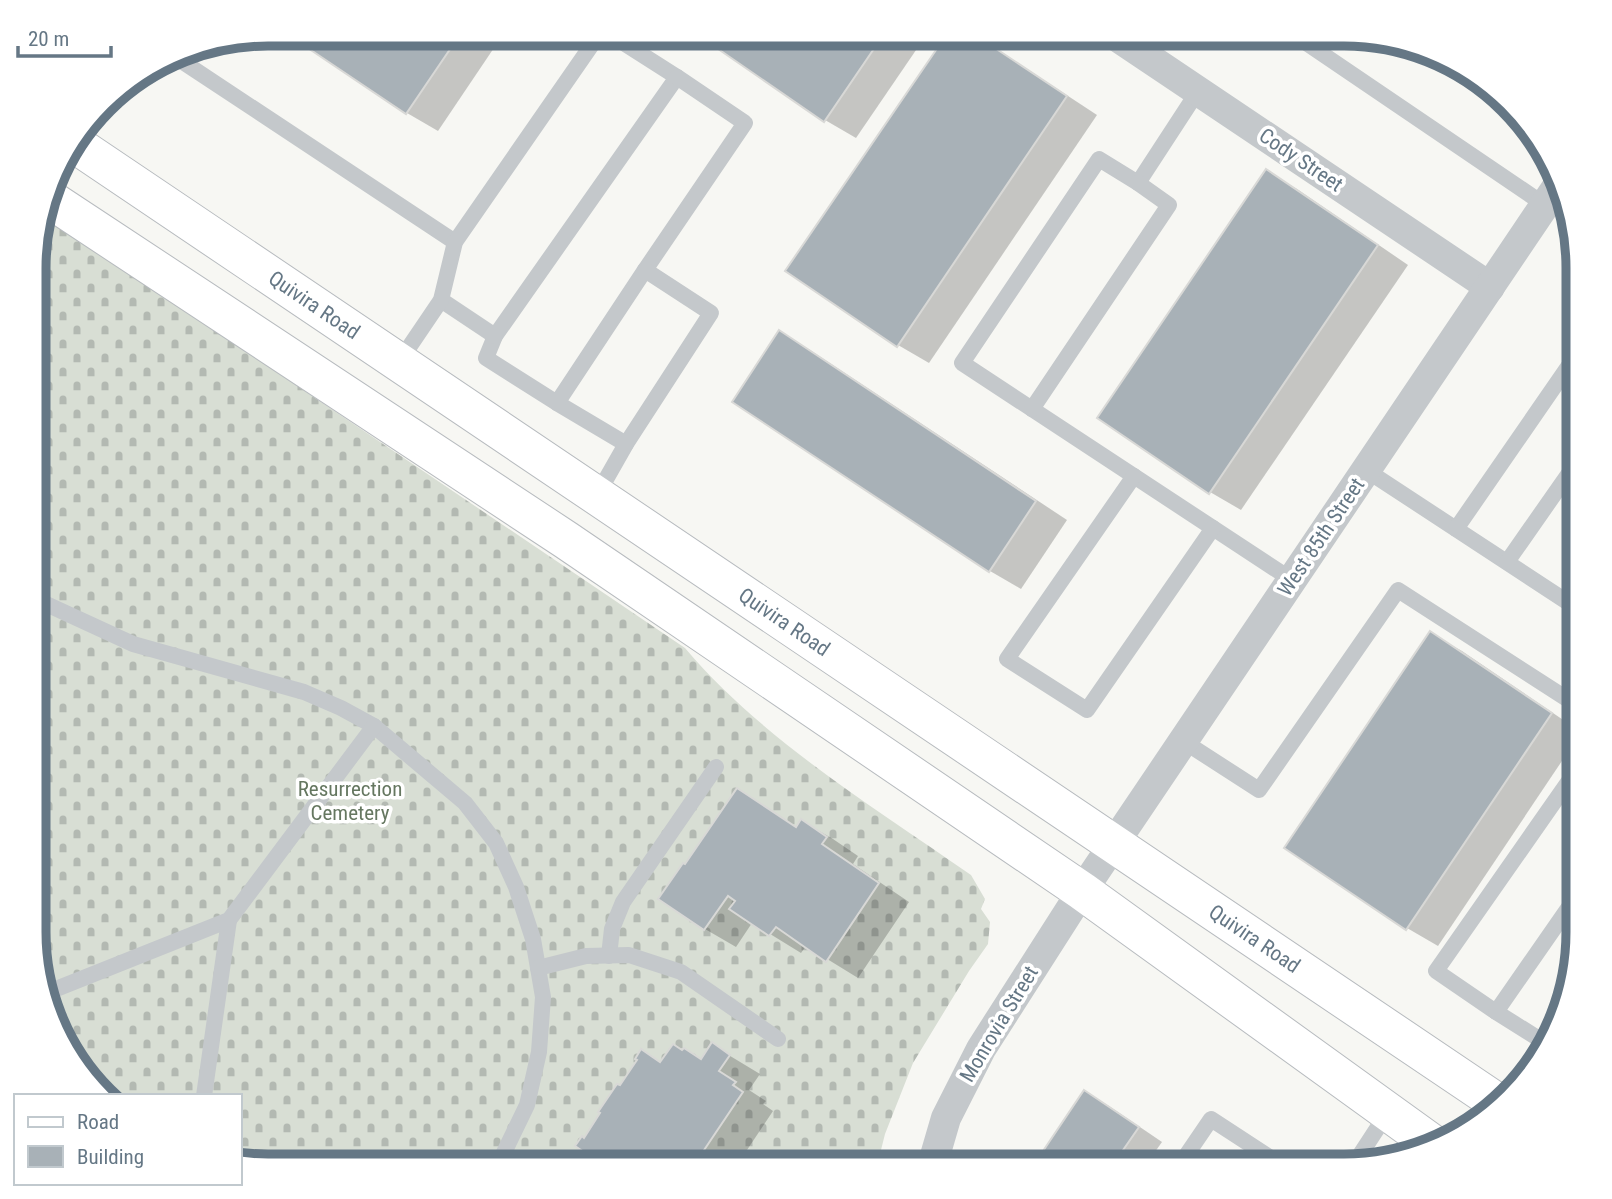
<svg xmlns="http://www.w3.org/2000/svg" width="1612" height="1199" font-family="'Roboto Condensed',sans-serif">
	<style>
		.cemetery { fill: url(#cemetery-stones) }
		.shadow { fill: #0003 }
		.building { fill: #a8b1b7; stroke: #d8d8d6; stroke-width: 2 }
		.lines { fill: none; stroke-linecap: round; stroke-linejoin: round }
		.primary-casing { stroke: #b7bbbf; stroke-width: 40 }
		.service { stroke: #c4c8cb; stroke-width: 16 }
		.minor { stroke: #c4c8cb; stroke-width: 30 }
		.primary { stroke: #fff; stroke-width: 38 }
		.labels { text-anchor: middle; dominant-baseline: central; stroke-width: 7; stroke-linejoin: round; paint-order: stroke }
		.street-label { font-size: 21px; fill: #657785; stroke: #fff }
		.park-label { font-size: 21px; fill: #657760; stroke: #fff }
		.rim { fill: none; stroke: #657785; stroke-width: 9 }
	</style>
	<defs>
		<pattern id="cemetery-stones" width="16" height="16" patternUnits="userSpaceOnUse" patternTransform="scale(1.75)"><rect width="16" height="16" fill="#d8ded4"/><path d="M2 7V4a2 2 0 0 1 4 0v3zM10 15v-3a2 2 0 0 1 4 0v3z" fill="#b3b9b2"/></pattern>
	</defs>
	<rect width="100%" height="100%" fill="#f7f7f3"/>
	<path class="cemetery" d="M43 214 685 648C763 740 872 806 971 875L985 899 981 909 990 922 988 944 969 971 913 1063 885 1134 877 1166 252 1165 240 1162V1096H104L58 1036 34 948 35 236Z"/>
	<g class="shadow">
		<path d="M298 33H504L438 131 407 113Z"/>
		<path d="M698 33 927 34 856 138 825 120Z"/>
		<path d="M949 34H974L1097 115 929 363 898 345 788 271Z"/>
		<path d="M1416 47 1434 51 1499 91 1510 106 1479 89Z"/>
		<path d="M1266 171 1297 189 1408 265 1241 510 1210 492Z"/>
		<path d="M779 333 810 350 1067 520 1021 589 990 571 734 401Z"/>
		<path d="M1431 634 1462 651 1578 730V737L1438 946 1407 928 1287 848Z"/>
		<path d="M737 790 768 808 798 828 802 821 833 839 858 856 853 864 909 902 858 978 806 946 801 953 752 923 736 947 705 929 685 866Z"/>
		<path d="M712 1045 760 1074 749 1090 766 1101 763 1104 773 1111 737 1165H594L598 1160 585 1140 621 1088 662 1063 702 1060Z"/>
		<path d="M1085 1092 1109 1106 1162 1142 1145 1166H1035Z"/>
	</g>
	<g class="building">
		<path d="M296 33H461L406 114 293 38Z"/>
		<path d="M695 33 884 34 824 122Z"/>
		<path d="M947 34H974L1067 96 897 347 785 271Z"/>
		<path d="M1411 46 1434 51 1484 82 1478 91Z"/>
		<path d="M1266 169 1378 245 1209 494 1097 418Z"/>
		<path d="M779 330 1036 501 989 572 732 402Z"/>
		<path d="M1430 631 1552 713 1406 930 1284 848Z"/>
		<path d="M737 788 796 827 801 819 827 837 822 844 879 883 826 962 776 927 769 936 729 909 735 901 728 896 704 930 658 899 683 863 685 864Z"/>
		<path d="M712 1042 730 1055 719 1071 736 1082 733 1085 743 1092 694 1165H592L596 1160 575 1146 582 1136 584 1138 600 1113 598 1112 617 1084 620 1085 637 1060 635 1059 641 1049 660 1062 673 1044 682 1050 684 1048 701 1059Z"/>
		<path d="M1084 1090 1139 1127 1112 1166H1033Z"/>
	</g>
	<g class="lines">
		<defs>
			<g id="primary">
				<path id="s1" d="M72 142 1498 1103"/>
				<path d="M48 198 566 540 1082 891 1434 1145"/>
			</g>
		</defs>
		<use href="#primary" class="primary-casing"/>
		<g class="service">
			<path d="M608 33 677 77 495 336 486 358 557 403 626 444"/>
			<path d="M1293 34 1545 205"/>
			<path d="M174 56 455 242"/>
			<path d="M1198 91 1138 183 1099 159 962 363 1292 580"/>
			<path d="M645 270 745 123 677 77"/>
			<path d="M441 300 495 336"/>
			<path d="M399 362 441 300 455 242 600 33"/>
			<path d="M557 403 645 270 711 313 626 444 597 495"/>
			<path d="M1032 409 1169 205 1138 183"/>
			<path d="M1366 470 1578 609"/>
			<path d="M1134 476 1007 659 1087 710 1213 528"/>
			<path d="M1456 529 1579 351"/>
			<path d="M1507 562 1579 459"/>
			<path d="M35 597 44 603 133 644 304 692 341 708 374 726 465 803 496 843 516 887 533 939 543 997 539 1052 527 1105 498 1165"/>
			<path d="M1183 741 1259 790 1398 590 1578 706"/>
			<path d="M609 956 612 929 623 902 716 767"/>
			<path d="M538 968 586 956 629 955 681 972 778 1039"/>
			<path d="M46 993 229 920 374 726"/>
			<path d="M1496 1012 1436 971 1578 768"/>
			<path d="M1547 1044 1496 1012 1578 894"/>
			<path d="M204 1096 229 920"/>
			<path d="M1354 1164 1388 1112"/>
			<path d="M1179 1166 1211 1119 1283 1166"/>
		</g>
		<g class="minor">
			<path d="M1113 34 1490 287"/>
			<path d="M932 1166 946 1118 981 1049 1082 891 1559 184"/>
		</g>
		<use href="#primary" class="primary"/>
	</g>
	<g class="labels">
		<g class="street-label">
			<text transform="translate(1301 160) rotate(34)">Cody Street</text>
			<text stroke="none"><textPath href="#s1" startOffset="292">Quivira Road</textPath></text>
			<text transform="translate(1321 537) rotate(-56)">West 85th Street</text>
			<text stroke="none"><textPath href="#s1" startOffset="859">Quivira Road</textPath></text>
			<text stroke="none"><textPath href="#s1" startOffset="1426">Quivira Road</textPath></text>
			<text transform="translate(999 1024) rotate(-59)">Monrovia Street</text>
		</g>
		<g class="park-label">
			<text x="350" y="789">Resurrection<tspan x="350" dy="24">Cemetery</tspan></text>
		</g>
	</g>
	<path d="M0 0H1612V1199H0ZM268 46H1344A222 222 0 0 1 1566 268V932A222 222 0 0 1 1344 1154H268A222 222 0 0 1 46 932V268A222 222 0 0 1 268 46Z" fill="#fff" fill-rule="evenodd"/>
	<path class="rim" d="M268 46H1344A222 222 0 0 1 1566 268V932A222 222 0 0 1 1344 1154H268A222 222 0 0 1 46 932V268A222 222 0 0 1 268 46Z"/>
	<rect x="14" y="1094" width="228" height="91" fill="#ffffff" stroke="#c1c9ce" stroke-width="2"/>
	<rect x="28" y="1117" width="35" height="10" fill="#ffffff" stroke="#c1c9ce" stroke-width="2"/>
	<text x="77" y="1129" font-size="21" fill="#657785">Road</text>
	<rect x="28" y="1146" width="35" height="21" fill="#a8b1b7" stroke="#c1c9ce" stroke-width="2"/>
	<text x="77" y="1164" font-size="21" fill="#657785">Building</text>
	<path d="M18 46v10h93v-10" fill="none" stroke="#657785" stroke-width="3.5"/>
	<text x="28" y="46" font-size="21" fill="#657785" stroke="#ffffff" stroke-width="5" paint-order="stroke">20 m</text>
</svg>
